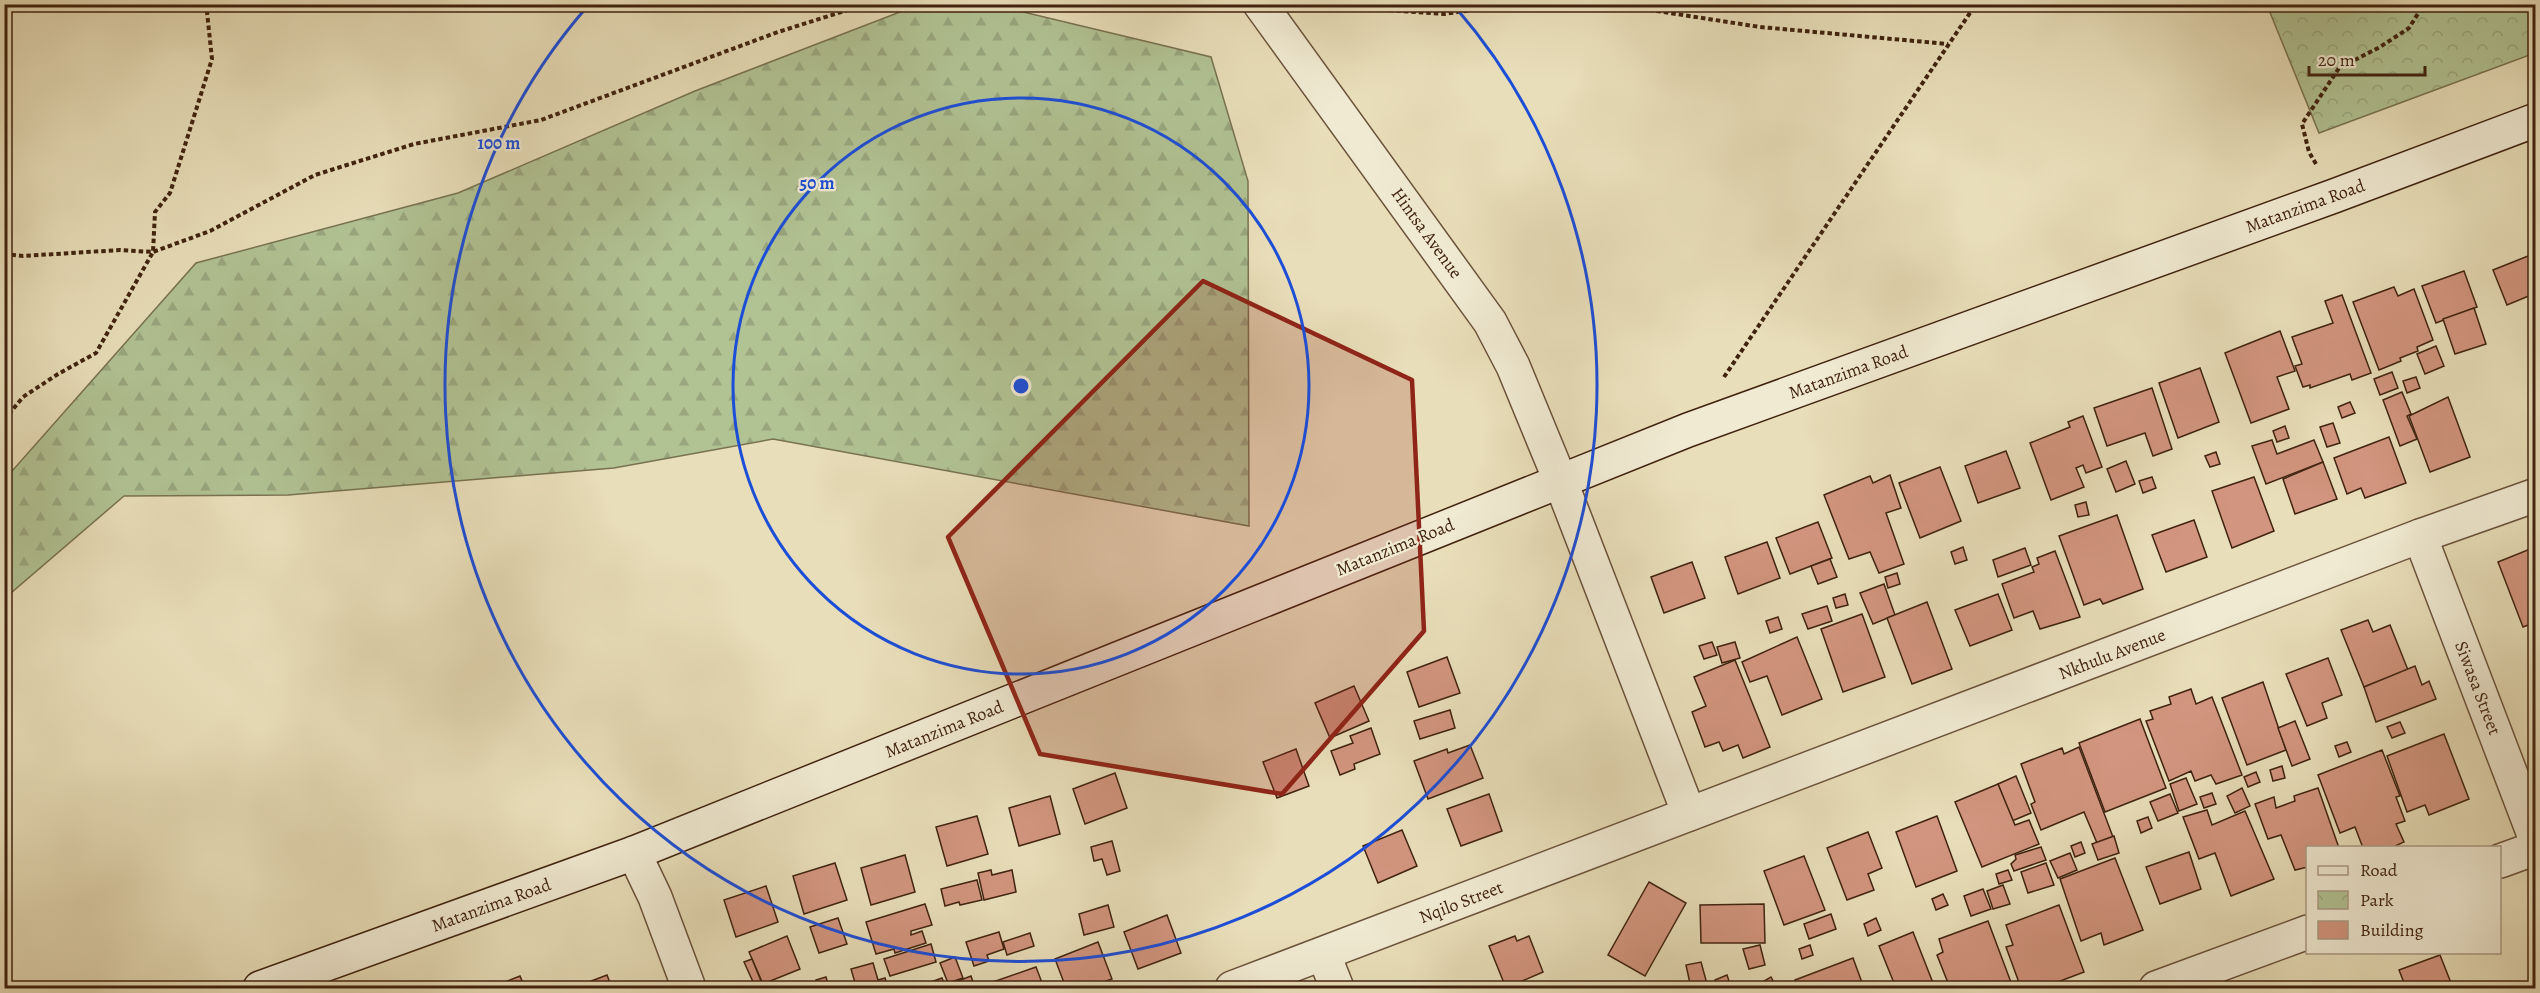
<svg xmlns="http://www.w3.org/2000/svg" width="2540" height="993" font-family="Alegreya,serif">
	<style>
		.forest { fill: url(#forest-firs); stroke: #787251; stroke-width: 1.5 }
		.park { fill: url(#park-crowns); stroke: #787251; stroke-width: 1.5 }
		.building { fill: #d2957f; stroke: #40230f; stroke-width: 1.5 }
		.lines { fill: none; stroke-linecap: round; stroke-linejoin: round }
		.street-casing { stroke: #6a523a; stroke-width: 36 }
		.secondary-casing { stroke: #40230f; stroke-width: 36 }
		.path { stroke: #40230f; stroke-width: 4; stroke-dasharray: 4.5 3; stroke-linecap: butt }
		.street { stroke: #f0ead2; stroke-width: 33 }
		.secondary { stroke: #f0ead2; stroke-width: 33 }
		.marked { fill: #8f2418; fill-opacity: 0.2; stroke: #8f2418; stroke-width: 4.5; stroke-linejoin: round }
		.ring { fill: none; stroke: #1d4ed8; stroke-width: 3 }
		.labels { text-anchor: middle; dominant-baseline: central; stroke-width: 4.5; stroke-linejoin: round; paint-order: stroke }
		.street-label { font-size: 18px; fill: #40230f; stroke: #f0ead2 }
		.centre { fill: #1d4ed8; stroke: #f0ead2; stroke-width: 3 }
		.ring-label { font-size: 18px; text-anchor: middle; font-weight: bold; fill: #1d4ed8; stroke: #f0ead2; stroke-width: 4.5; stroke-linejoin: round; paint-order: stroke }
	</style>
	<defs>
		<pattern id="forest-firs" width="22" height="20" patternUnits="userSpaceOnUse" patternTransform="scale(1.5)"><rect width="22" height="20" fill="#b1c293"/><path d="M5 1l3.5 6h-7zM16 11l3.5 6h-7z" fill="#99a67e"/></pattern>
		<pattern id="park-crowns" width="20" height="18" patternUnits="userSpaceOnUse" patternTransform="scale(1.5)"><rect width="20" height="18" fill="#b1c293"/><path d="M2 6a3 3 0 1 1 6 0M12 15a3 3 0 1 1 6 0" fill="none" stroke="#99a67e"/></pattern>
	</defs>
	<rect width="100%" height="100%" fill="#e8deb9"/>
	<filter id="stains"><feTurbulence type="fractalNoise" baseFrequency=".00333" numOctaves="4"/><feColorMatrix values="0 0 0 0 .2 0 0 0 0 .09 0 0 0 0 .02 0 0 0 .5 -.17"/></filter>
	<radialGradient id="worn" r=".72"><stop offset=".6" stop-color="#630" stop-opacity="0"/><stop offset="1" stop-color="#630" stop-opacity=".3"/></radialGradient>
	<path class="forest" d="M918 5H994L1211 57 1248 181 1249 526 773 439 614 468 288 495 124 496 5 598V479L196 263 458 193 695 91Z"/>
	<path class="park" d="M2267 5H2535V53L2319 133Z"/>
	<g class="building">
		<path d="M2533 254 2536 260V293L2507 305 2493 270Z"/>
		<path d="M2464 271 2477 307 2436 323 2422 286Z"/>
		<path d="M2394 287 2398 296 2414 289 2433 340 2417 347 2418 351 2400 358 2401 361 2379 370 2353 302Z"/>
		<path d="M2342 295 2371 373 2352 380 2350 374 2310 388V385L2303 387 2295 366 2302 364 2292 337 2333 323 2325 301Z"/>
		<path d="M2474 308 2486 344 2455 354 2443 319Z"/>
		<path d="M2280 331 2295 371 2277 377 2289 409 2251 423 2225 353Z"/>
		<path d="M2436 346 2444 366 2425 374 2417 354Z"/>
		<path d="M2200 368 2219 422 2178 438 2159 383Z"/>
		<path d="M2392 372 2398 388 2380 395 2374 379Z"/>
		<path d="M2416 377 2420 388 2407 393 2403 381Z"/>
		<path d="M2152 388 2172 449 2153 456 2145 433 2107 446 2094 408Z"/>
		<path d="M2402 392 2411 414 2407 416 2417 439 2400 446 2383 400Z"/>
		<path d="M2448 397 2470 457 2430 472 2409 416Z"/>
		<path d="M2350 402 2355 413 2342 418 2338 407Z"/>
		<path d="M2083 416 2102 467 2086 473 2083 465 2076 468 2084 487 2051 500 2030 443 2070 427 2068 422Z"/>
		<path d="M2333 423 2340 443 2327 447 2320 427Z"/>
		<path d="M2285 426 2289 438 2277 442 2273 431Z"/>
		<path d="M2389 437 2406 483 2365 498 2361 488 2347 494 2334 458Z"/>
		<path d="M2272 440 2277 454 2314 440 2323 462 2266 484 2252 446Z"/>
		<path d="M2006 451 2020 488 1978 503 1965 466Z"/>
		<path d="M2216 452 2220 464 2210 467 2205 456Z"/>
		<path d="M2126 461 2135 484 2116 492 2107 469Z"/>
		<path d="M2323 462 2337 499 2295 514 2283 479Z"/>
		<path d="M1940 467 1961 521 1920 538 1899 483Z"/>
		<path d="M1890 475 1901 508 1886 513 1904 564 1879 573 1870 552 1849 559 1824 495 1870 476 1873 483Z"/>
		<path d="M2152 477 2156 488 2143 493 2139 481Z"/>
		<path d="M2254 477 2274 531 2232 548 2212 491Z"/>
		<path d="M2086 502 2089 515 2078 517 2075 505Z"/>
		<path d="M2117 515 2143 589 2103 604 2100 599 2084 605 2059 536Z"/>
		<path d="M2194 520 2207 557 2166 572 2152 535Z"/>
		<path d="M1818 522 1832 558 1790 574 1776 538Z"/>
		<path d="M1767 542 1780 578 1738 594 1725 557Z"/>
		<path d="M1963 547 1967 560 1955 564 1951 552Z"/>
		<path d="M2535 547 2536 622 2523 627 2498 562Z"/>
		<path d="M2025 548 2031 565 1998 577 1993 560Z"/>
		<path d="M2055 551 2080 617 2040 629 2033 611 2014 618 2002 584 2034 572 2032 567 2039 564 2037 558Z"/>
		<path d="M1830 559 1837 577 1818 584 1811 566Z"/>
		<path d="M1692 562 1705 598 1664 613 1651 577Z"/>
		<path d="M1897 573 1900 584 1888 588 1885 577Z"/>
		<path d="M1884 584 1895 615 1873 624 1860 593Z"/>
		<path d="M1845 594 1848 605 1836 608 1833 598Z"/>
		<path d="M1998 594 2012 630 1970 646 1955 610Z"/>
		<path d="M1927 602 1952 669 1912 684 1887 618Z"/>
		<path d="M1827 606 1832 621 1808 629 1802 614Z"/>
		<path d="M1862 614 1885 677 1843 692 1821 629Z"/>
		<path d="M1778 617 1782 629 1770 633 1766 621Z"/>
		<path d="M2368 620 2373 632 2390 625 2408 670 2364 687 2341 630Z"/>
		<path d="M1797 637 1822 699 1782 715 1767 676 1750 682 1742 662Z"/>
		<path d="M1712 642 1717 655 1704 659 1699 646Z"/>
		<path d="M1735 642 1740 658 1722 663 1717 647Z"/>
		<path d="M1447 657 1460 693 1419 707 1407 672Z"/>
		<path d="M2328 658 2342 695 2322 703 2327 718 2307 726 2286 674Z"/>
		<path d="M1735 660 1770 747 1743 758 1738 745 1723 751 1719 742 1705 747 1692 712 1706 706 1694 677Z"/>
		<path d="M2415 666 2422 685 2429 681 2436 699 2376 722 2364 687Z"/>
		<path d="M2263 682 2286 750 2247 765 2222 698Z"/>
		<path d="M1354 686 1369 721 1330 738 1315 703Z"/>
		<path d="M2191 689 2196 704 2212 697 2242 775 2216 784 2211 775 2195 781 2191 771 2169 781 2146 721 2153 719 2150 711 2171 704 2169 697Z"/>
		<path d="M1450 710 1455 728 1420 739 1414 721Z"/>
		<path d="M2140 719 2166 788 2105 812 2079 743Z"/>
		<path d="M2295 721 2310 759 2292 766 2278 728Z"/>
		<path d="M2400 722 2405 733 2392 738 2387 727Z"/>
		<path d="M1371 728 1380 754 1354 764 1355 769 1340 775 1331 751 1353 743 1350 736Z"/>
		<path d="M2444 734 2469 799 2429 815 2425 805 2407 812 2387 756Z"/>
		<path d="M2347 742 2351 752 2339 757 2335 746Z"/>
		<path d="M1470 745 1483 778 1428 799 1414 761 1447 749 1448 753Z"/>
		<path d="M2079 747 2113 837 2097 843 2084 812 2041 830 2031 804 2035 802 2021 764 2062 748 2064 754Z"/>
		<path d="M1296 749 1309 786 1277 798 1263 762Z"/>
		<path d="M2382 750 2400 796 2396 797 2405 821 2396 824 2404 842 2391 848H2363L2355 827 2340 833 2318 775Z"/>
		<path d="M2282 766 2285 778 2273 781 2270 770Z"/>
		<path d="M2256 772 2260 782 2248 787 2244 777Z"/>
		<path d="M1115 773 1127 808 1085 824 1073 789Z"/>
		<path d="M2016 776 2031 813 2012 821 1998 784Z"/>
		<path d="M2186 778 2197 804 2179 811 2170 784Z"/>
		<path d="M1998 784 2015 825 2029 820 2039 844 1982 867 1955 802Z"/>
		<path d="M2242 788 2250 806 2235 813 2227 796Z"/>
		<path d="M2318 788 2339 848H2308V867L2295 870 2281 835 2268 839 2255 804 2274 797 2276 808 2295 801 2294 796Z"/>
		<path d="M2212 793 2216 804 2204 808 2200 797Z"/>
		<path d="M1489 794 1502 831 1461 846 1447 809Z"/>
		<path d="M2170 794 2178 813 2158 821 2150 802Z"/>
		<path d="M1050 796 1060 834 1019 846 1009 808Z"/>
		<path d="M2207 810 2212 825 2245 811 2274 879 2231 896 2215 853 2199 859 2183 817Z"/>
		<path d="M977 816 988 854 947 866 936 827Z"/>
		<path d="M1937 816 1957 871 1916 887 1896 832Z"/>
		<path d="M2148 817 2152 828 2141 833 2137 821Z"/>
		<path d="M1402 830 1417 866 1378 883 1363 846Z"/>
		<path d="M1868 832 1882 868 1868 874 1874 890 1847 900 1827 848Z"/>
		<path d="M2114 836 2119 853 2098 860 2092 844Z"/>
		<path d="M1112 841 1120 871 1107 875 1102 859 1094 861 1091 847Z"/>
		<path d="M2081 842 2085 853 2075 857 2071 846Z"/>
		<path d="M2041 847 2046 860 2014 871 2011 864 2016 859 2015 855Z"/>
		<path d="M2189 852 2201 889 2160 904 2146 867Z"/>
		<path d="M2070 853 2077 870 2058 878 2050 861Z"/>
		<path d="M905 855 915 892 871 905 861 868Z"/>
		<path d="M1804 856 1825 910 1784 925 1764 871Z"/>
		<path d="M2115 858 2143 930 2104 945 2101 933 2081 941 2060 879Z"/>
		<path d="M835 863 847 900 804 914 793 876Z"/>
		<path d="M2046 863 2054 885 2028 893 2021 872Z"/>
		<path d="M991 870 992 875 1012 870 1016 892 984 900 978 873Z"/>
		<path d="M2008 870 2012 880 1999 884 1996 874Z"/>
		<path d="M977 880 982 900 960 905 959 902 945 906 941 889Z"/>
		<path d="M1649 882 1686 903 1645 976 1608 955Z"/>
		<path d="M2003 885 2010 904 1993 909 1987 891Z"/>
		<path d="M766 886 778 922 736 937 724 900Z"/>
		<path d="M1983 889 1991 909 1971 916 1964 896Z"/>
		<path d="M1943 894 1948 905 1936 910 1932 899Z"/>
		<path d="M925 904 932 925 911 931V935L922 931 926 943 895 953 894 949 876 954 866 922Z"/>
		<path d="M1764 904 1765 943H1701L1700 905Z"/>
		<path d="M1108 905 1114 927 1084 935 1079 914Z"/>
		<path d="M2059 905 2084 972 2042 988H2021L2006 947 2013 945 2006 925Z"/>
		<path d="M1831 914 1836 929 1809 939 1804 924Z"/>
		<path d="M1167 915 1181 953 1138 969 1124 932Z"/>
		<path d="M838 918 847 944 819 953 810 927Z"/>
		<path d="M1876 918 1881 930 1868 936 1864 924Z"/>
		<path d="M1988 921 2012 985 2004 988H1950L1937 955 1943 952 1939 939Z"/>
		<path d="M999 932 1004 949 987 955 989 961 974 966 966 942Z"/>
		<path d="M1913 932 1935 988H1896L1879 946Z"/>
		<path d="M1030 933 1034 946 1007 955 1003 942Z"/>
		<path d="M787 936 800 969 763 984 749 952Z"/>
		<path d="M1515 936 1517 941 1529 936 1543 972 1506 988 1489 946Z"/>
		<path d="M1098 942 1112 979 1086 988H1066L1055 959Z"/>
		<path d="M931 944 936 962 890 976 884 959Z"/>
		<path d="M1760 945 1765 965 1749 969 1743 949Z"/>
		<path d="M1810 945 1813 955 1802 959 1799 949Z"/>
		<path d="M2440 955 2453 988H2406L2399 970Z"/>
		<path d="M955 957 963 978 948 983 940 963Z"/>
		<path d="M1853 958 1864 988H1798L1795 980Z"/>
		<path d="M752 959 761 981 754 984 744 962Z"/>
		<path d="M1701 962 1707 984 1691 988 1686 965Z"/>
		<path d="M873 963 878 980 885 978 888 988H847L856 986 851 969Z"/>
		<path d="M1036 967 1044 988H996L993 982Z"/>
		<path d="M607 975 612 988H573Z"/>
		<path d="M1727 975 1731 987 1718 988 1715 980Z"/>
		<path d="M520 976 525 988H490Z"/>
		<path d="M971 976 975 988H955L953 983Z"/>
		<path d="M826 977 829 988H819L816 980Z"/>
		<path d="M1771 977 1777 988H1752Z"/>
		<path d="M942 978 946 988H914Z"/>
	</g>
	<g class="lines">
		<defs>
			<g id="street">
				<path d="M1260 4 1490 322 1513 366 1560 480 1689 814"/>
				<path d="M2420 536 2536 840"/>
				<path d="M634 853 655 897 689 988"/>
				<path d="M2500 861 2536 848"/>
				<path d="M1324 955 1337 988"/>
				<path d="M1232 988 2420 536 2536 495"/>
				<path d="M2156 988 2308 932"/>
			</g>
			<path id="secondary" d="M260 988 634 853 1688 430 2334 196 2536 120"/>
		</defs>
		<use href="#street" class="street-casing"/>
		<use href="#secondary" class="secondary-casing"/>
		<g class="path">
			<path d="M1337 4 1346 7 1444 14 1513 4"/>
			<path d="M1612 4 1760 27 1948 44"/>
			<path d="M2316 164 2309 152 2302 124 2339 68 2380 47 2409 28 2424 4"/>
			<path d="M4 254 23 256 120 250 153 252 210 231 315 175 414 144 541 120 778 32 867 4"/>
			<path d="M1724 377 1976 4"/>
			<path d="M4 420 23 397 58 374 96 353 153 252 155 212 170 193 212 59 207 12 208 4"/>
		</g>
		<use href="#street" class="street"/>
		<use href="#secondary" class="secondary"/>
	</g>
	<path class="marked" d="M1203 281 1412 380 1424 631 1282 794 1040 754 948 537Z"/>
	<g class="ring">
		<circle cx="1021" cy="386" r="288"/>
		<path d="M1456 8A576 576 0 1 1 586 8"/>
	</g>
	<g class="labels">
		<g class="street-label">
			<text transform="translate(2305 206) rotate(-20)">Matanzima Road</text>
			<text transform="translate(1427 233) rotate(54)">Hintsa Avenue</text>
			<text transform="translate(1848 372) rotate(-20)">Matanzima Road</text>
			<text transform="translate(1395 547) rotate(-22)">Matanzima Road</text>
			<text transform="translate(2112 654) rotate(-21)">Nkhulu Avenue</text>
			<text transform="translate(2478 688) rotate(69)">Siwasa Street</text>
			<text transform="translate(944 729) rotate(-22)">Matanzima Road</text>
			<text transform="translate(1461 902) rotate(-21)">Nqilo Street</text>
			<text transform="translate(491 905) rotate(-20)">Matanzima Road</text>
		</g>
	</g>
	<circle cx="1021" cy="386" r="9" class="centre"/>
	<g class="ring-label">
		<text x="499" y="149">100 m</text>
		<text x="817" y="189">50 m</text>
	</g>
	<rect width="2540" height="993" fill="none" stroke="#e8deb9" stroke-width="24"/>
	<rect x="6" y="6" width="2528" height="981" fill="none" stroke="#40230f" stroke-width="3"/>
	<rect x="12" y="12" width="2516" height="969" fill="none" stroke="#40230f" stroke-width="1.5"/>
	<rect x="2306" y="846" width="195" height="108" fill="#f0ead2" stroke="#aa9a84" stroke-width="1.5"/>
	<rect x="2318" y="866" width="30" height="9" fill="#f0ead2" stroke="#aa9a84" stroke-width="1.5"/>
	<text x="2360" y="876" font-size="18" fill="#40230f">Road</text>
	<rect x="2318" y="891" width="30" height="18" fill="url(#park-crowns)" stroke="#aa9a84" stroke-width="1.5"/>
	<text x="2360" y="906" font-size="18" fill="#40230f">Park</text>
	<rect x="2318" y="921" width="30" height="18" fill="#d2957f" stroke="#aa9a84" stroke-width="1.5"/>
	<text x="2360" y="936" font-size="18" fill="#40230f">Building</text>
	<path d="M2309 66v9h116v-9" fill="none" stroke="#40230f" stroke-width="3"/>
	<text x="2318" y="66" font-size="18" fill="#40230f" stroke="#f0ead2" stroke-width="4.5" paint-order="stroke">20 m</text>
	<rect width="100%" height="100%" filter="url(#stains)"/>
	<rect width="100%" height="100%" fill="url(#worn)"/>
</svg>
